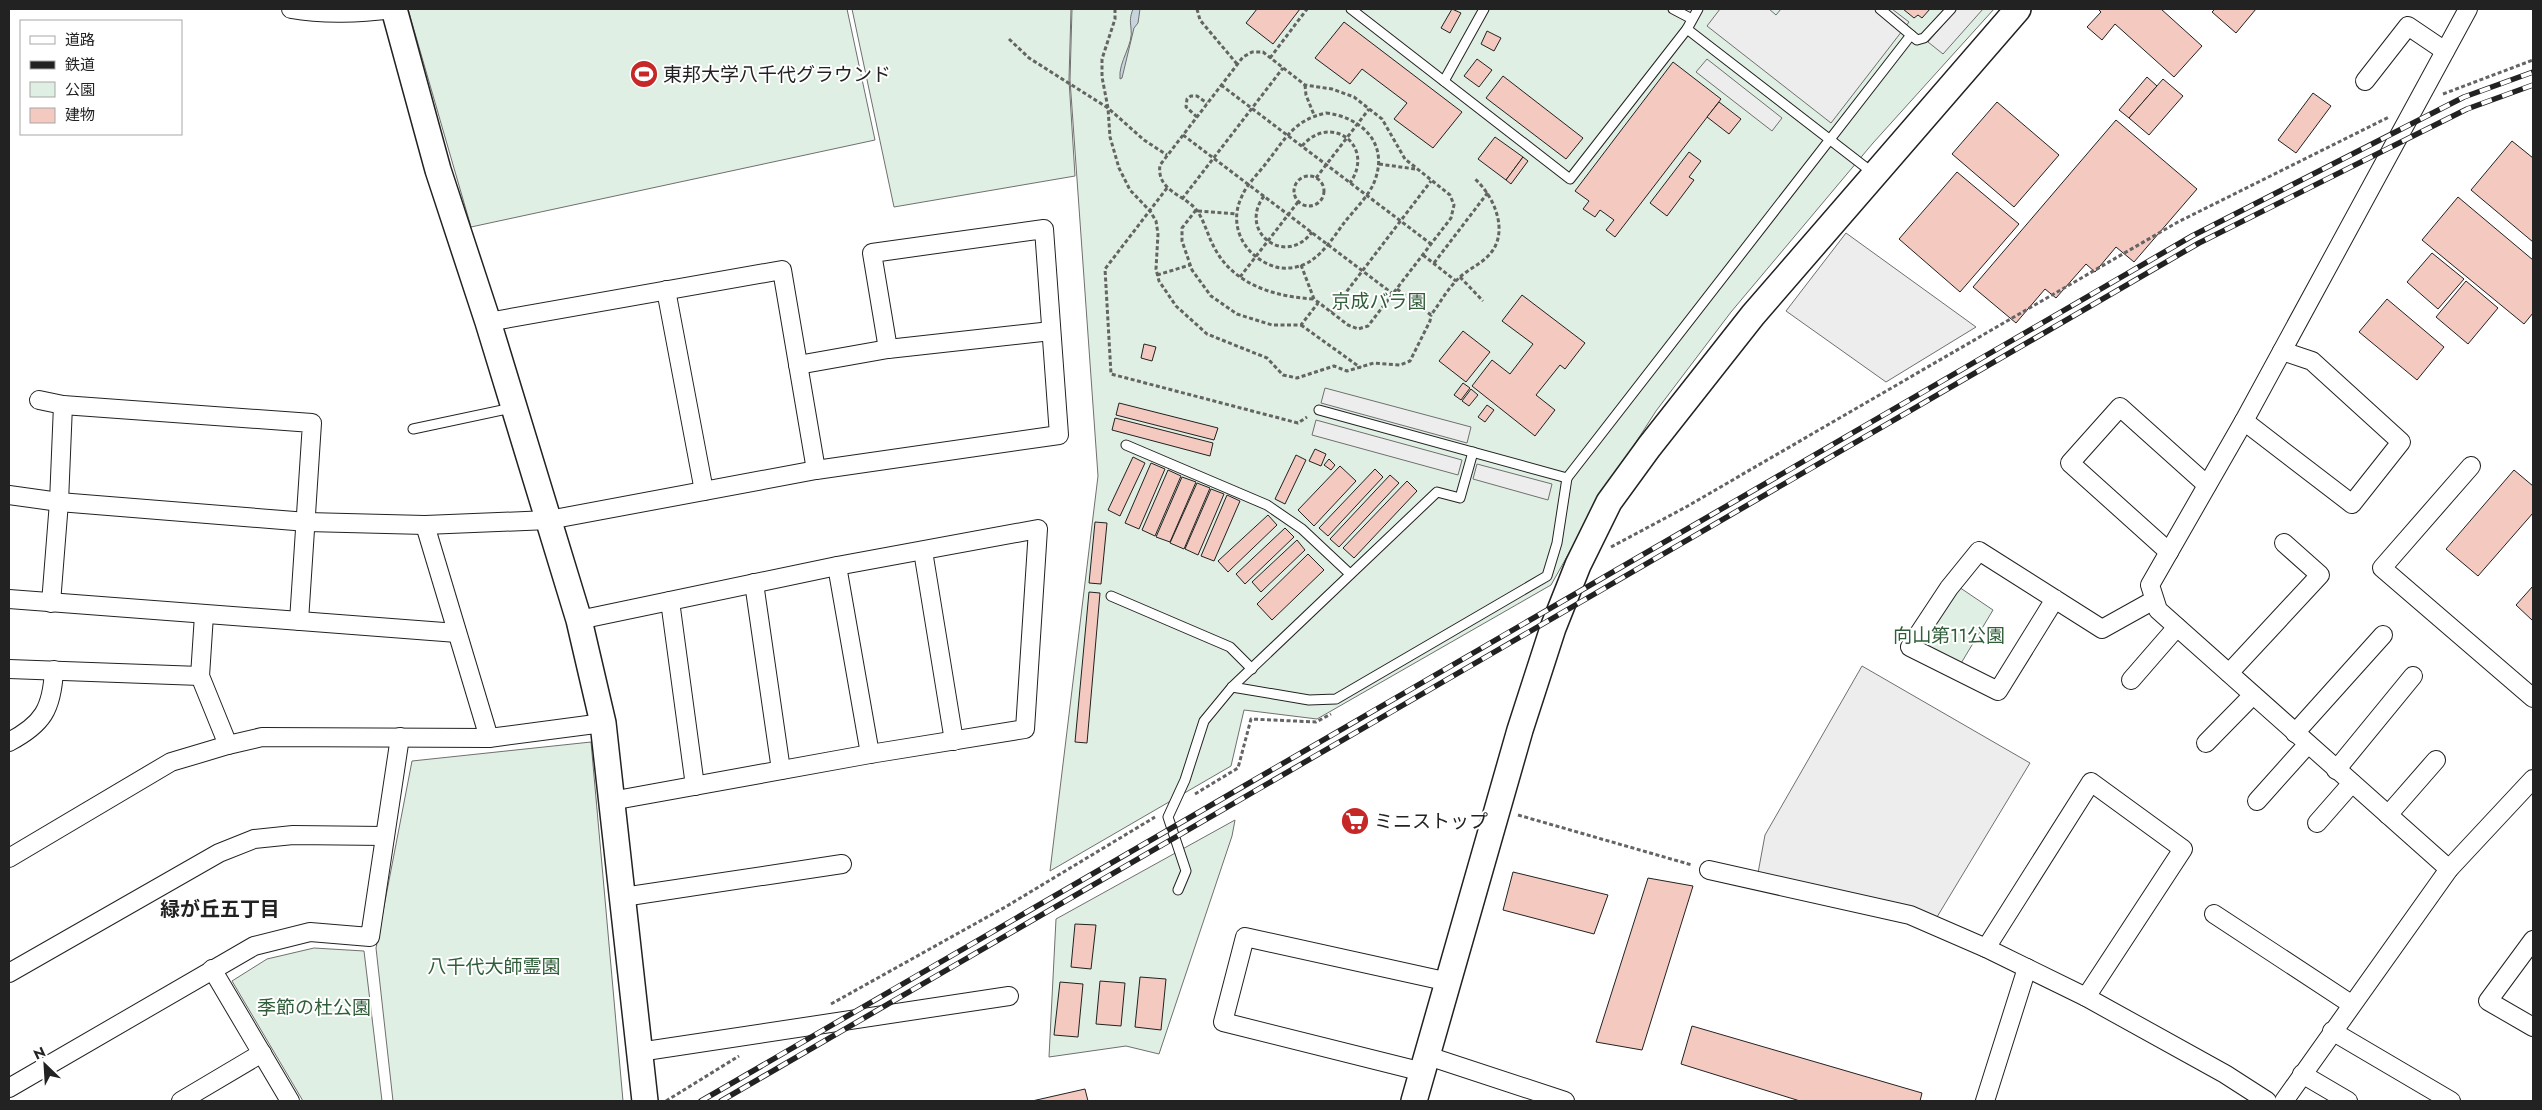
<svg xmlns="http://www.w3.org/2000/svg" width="2542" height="1110" font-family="Jost,'Noto Sans JP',sans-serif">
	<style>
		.green { fill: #e0efe3; stroke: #6f6f6f }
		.parking { fill: #ededed; stroke: #6f6f6f }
		.water { fill: #c7d3dd; stroke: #6f6f6f }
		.building { fill: #f3c9c0; stroke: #222 }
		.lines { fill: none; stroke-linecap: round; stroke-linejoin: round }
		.lane-casing { stroke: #222; stroke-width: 11 }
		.street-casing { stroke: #222; stroke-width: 20 }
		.secondary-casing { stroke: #222; stroke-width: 28 }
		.path { stroke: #646464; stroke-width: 3; stroke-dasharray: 4 2.5; stroke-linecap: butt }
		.lane { stroke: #fff; stroke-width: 9 }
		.street { stroke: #fff; stroke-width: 18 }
		.secondary { stroke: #fff; stroke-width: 25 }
		.rail-casing { stroke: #222; stroke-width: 5.5 }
		.rail { stroke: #fff; stroke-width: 4; stroke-dasharray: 11; stroke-linecap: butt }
		.labels { text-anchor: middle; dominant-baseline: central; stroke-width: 4; stroke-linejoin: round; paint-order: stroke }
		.poi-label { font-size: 19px; fill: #222; stroke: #fff; text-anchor: start }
		.park-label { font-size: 19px; fill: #2f5e38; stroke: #fff }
		.neighbourhood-label { font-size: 20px; font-weight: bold; fill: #222; stroke: #fff }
	</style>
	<rect width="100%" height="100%" fill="#fff"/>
	<g class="green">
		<path d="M408 9H847L875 140 471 227Z"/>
		<path d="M852 9H1071L1069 80 1075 176 894 207Z"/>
		<path d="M1072 9H1994L1873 143 1731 312 1656 411 1600 498 1551 585 1317 719 1244 710 1231 766 1050 871 1098 476 1070 80Z"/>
		<path d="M1953 583 1993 610 1957 670 1910 647Z"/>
		<path d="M591 742 623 1101H393L376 948 412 761Z"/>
		<path d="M1235 820 1232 836 1159 1054 1126 1046 1049 1057 1056 919Z"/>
		<path d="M314 948 364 951 382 1101H303L232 981 267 959Z"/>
	</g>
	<g class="parking">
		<path d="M1720 9H1769L1776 15 1781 9H1892L1909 22 1831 123 1707 26Z"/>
		<path d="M1957 9H1983L1943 54 1928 42Z"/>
		<path d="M1707 59 1782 118 1772 131 1696 72Z"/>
		<path d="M1846 233 1976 327 1886 382 1786 311Z"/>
		<path d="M1325 388 1471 427 1467 443 1321 403Z"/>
		<path d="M1316 420 1462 460 1458 475 1312 435Z"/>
		<path d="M1477 464 1552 484 1548 500 1473 479Z"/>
		<path d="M1862 666 2030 763 1937 917 1913 907 1758 873 1765 835Z"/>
	</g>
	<path class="water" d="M1133 9H1140L1138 23 1134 28 1122 78 1120 79C1118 61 1134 45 1131 28 1130 20 1130 17 1133 9Z"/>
	<g class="building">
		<path d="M1257 9H1300L1273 44 1246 23Z"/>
		<path d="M1452 9 1461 13 1450 33 1441 28Z"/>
		<path d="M1903 9H1930L1922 18 1918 15 1914 18Z"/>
		<path d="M2098 9H2161L2202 46 2174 77 2115 24 2102 40 2087 27 2101 12Z"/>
		<path d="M2215 9H2256L2236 33 2212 12Z"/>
		<path d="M1344 22 1462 112 1433 148 1394 119 1407 103 1362 69 1350 84 1315 58Z"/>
		<path d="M1487 31 1501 38 1494 51 1481 44Z"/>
		<path d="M1477 59 1492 70 1479 87 1464 76Z"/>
		<path d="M1673 62 1721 99 1615 237 1606 230 1614 220 1600 210 1595 217 1583 209 1589 201 1575 191Z"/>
		<path d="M1503 76 1583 138 1566 159 1486 98Z"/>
		<path d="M2147 77 2157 86 2129 118 2119 110Z"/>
		<path d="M2163 79 2183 96 2149 135 2129 118Z"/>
		<path d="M2313 93 2331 106 2296 153 2278 140Z"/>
		<path d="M1719 102 1741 119 1729 134 1707 117Z"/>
		<path d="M1997 102 2059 155 2014 207 1952 154Z"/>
		<path d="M2116 120 2197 189 2134 262 2116 247 2095 272 2086 264 2056 298 2045 289 2016 323 1973 287Z"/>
		<path d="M1495 137 1523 157 1506 180 1478 159Z"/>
		<path d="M2512 141 2533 158V242L2471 190Z"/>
		<path d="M1689 152 1701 161 1689 177 1694 180 1667 216 1650 203Z"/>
		<path d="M1523 157 1528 161 1511 184 1506 180Z"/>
		<path d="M1957 172 2019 224 1960 292 1899 239Z"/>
		<path d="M2458 197 2533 260V313L2524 324 2422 240Z"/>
		<path d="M2432 253 2464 279 2438 309 2407 282Z"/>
		<path d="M2466 281 2498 308 2468 344 2436 317Z"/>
		<path d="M1522 295 1585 343 1565 369 1560 365 1536 395 1555 410 1535 436 1472 386 1492 360 1510 374 1533 344 1502 321Z"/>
		<path d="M2387 299 2444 347 2417 380 2359 332Z"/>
		<path d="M1463 331 1490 352 1466 382 1439 361Z"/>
		<path d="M1144 344 1156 347 1152 361 1141 358Z"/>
		<path d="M1463 383 1470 388 1461 400 1454 395Z"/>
		<path d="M1471 389 1478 395 1469 406 1462 401Z"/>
		<path d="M1119 403 1218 428 1214 440 1116 415Z"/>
		<path d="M1487 405 1494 410 1485 422 1478 417Z"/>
		<path d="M1115 418 1213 443 1210 456 1112 430Z"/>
		<path d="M1315 449 1326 454 1321 466 1309 461Z"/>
		<path d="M1296 455 1306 460 1285 504 1275 499Z"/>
		<path d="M1133 457 1145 463 1120 516 1108 510Z"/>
		<path d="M1329 459 1335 465 1331 470 1324 465Z"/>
		<path d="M1151 463 1165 469 1139 529 1125 523Z"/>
		<path d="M1340 466 1356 481 1314 526 1298 510Z"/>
		<path d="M1375 469 1383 477 1328 536 1319 528Z"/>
		<path d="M1168 470 1181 476 1155 536 1142 530Z"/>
		<path d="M2514 470 2533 486V513L2478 576 2446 549Z"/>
		<path d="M1390 475 1399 483 1339 547 1330 539Z"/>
		<path d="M1182 477 1196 482 1170 542 1156 537Z"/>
		<path d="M1407 481 1417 491 1354 558 1343 548Z"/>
		<path d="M1197 483 1210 488 1184 549 1170 543Z"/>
		<path d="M1211 489 1224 494 1198 555 1185 549Z"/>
		<path d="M1227 495 1240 501 1214 561 1201 556Z"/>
		<path d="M1268 515 1277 525 1228 572 1218 561Z"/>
		<path d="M1095 522 1107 523 1101 584 1089 583Z"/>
		<path d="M1285 528 1294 537 1245 584 1236 574Z"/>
		<path d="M1297 540 1305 550 1261 592 1252 582Z"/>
		<path d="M1308 554 1324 570 1272 620 1257 604Z"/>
		<path d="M2533 586V621L2516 605Z"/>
		<path d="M1089 592 1100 593 1087 743 1075 742Z"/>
		<path d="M1513 872 1608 895 1594 934 1503 910Z"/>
		<path d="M1648 878 1693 886 1642 1050 1596 1042Z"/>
		<path d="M1075 924 1096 925 1091 969 1071 967Z"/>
		<path d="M1140 977 1166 979 1161 1030 1135 1027Z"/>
		<path d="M1100 981 1125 983 1121 1026 1096 1024Z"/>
		<path d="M1060 982 1083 984 1078 1037 1054 1035Z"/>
		<path d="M1692 1026 1922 1093 1920 1101H1800L1681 1064Z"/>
		<path d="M1085 1089 1088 1101H1032Z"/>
	</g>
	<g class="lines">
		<defs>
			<g id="lane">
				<path d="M1351 9 1570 179 1687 29 1698 9"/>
				<path d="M1673 9 1692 19"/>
				<path d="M1880 9 1917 40 1924 38 1951 9"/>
				<path d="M1687 29 1873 173"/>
				<path d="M1444 81 1484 9"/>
				<path d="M1319 410 1567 478 1911 35"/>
				<path d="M413 429 512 408"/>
				<path d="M1126 445 1267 505 1302 529 1350 574"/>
				<path d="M1111 596 1230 647 1252 669"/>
				<path d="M1232 687 1309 700 1336 699 1547 576 1557 543 1567 478"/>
				<path d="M1178 890 1186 871 1168 817 1185 780 1204 721 1232 687 1437 492 1460 498 1473 452"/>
			</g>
			<g id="street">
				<path d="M291 9C326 15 359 13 394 9"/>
				<path d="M2365 81 2408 26 2445 51"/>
				<path d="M666 290 704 491"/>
				<path d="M488 322 782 270 816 470"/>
				<path d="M798 365 888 349 1051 331"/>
				<path d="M39 400 63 405 312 423 299 621"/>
				<path d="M2244 421 2352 504 2401 442 2312 361 2282 351"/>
				<path d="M2471 466 2382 568 2533 698"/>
				<path d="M9 495 59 502 307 522 425 525 549 520 816 470 1059 435 1044 229 872 253 888 349"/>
				<path d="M425 525 489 738"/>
				<path d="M923 551 954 741"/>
				<path d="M2169 552 2070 463 2120 407 2207 485"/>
				<path d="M837 566 870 754"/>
				<path d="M754 583 781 770"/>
				<path d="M9 599 457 633"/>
				<path d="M2055 599 1998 691 1910 647 1949 588 1979 551 2102 629 2154 600"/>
				<path d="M670 601 695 786"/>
				<path d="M51 603 59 502 63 405"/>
				<path d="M204 615 200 676 228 745"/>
				<path d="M579 620 837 566 1038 529 1025 729 870 754 611 801"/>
				<path d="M9 669 200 676"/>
				<path d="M2229 673 2320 575 2284 543"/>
				<path d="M2131 680 2177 627"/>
				<path d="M2295 733 2383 635"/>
				<path d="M9 742C43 724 52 709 54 670"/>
				<path d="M2206 743 2253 695"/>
				<path d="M2336 770 2413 676"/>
				<path d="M2257 801 2308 744"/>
				<path d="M2388 815 2436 760"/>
				<path d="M2317 823 2352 783"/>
				<path d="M9 858 171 762 228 745 262 737 489 738 603 723"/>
				<path d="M2449 869 2158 610 2150 585 2244 421 2468 9"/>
				<path d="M1709 870 1910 915 1986 948 2086 997 2225 1074 2267 1101"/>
				<path d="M623 897 842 864"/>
				<path d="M2214 914 2351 1004"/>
				<path d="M2533 940 2488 1001 2533 1027"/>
				<path d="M1986 948 2091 782 2183 849 2086 997"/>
				<path d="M212 969 290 1101"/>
				<path d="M9 973 219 853 254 839 293 835 385 836"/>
				<path d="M2332 1031 2451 1101"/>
				<path d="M639 1052 1009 996"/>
				<path d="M1428 1056 1565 1101"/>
				<path d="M1423 1072 1223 1022 1245 937 1449 982"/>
				<path d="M2302 1074 2348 1101"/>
				<path d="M9 1088 254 946 310 932 370 937 400 737"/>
				<path d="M181 1101 262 1053"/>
				<path d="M1985 1101 2027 968"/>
				<path d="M2284 1101 2449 869 2533 779"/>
			</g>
			<g id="secondary">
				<path d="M394 9 438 170 488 322 579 620 603 723 645 1101"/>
				<path d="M1414 1101 1520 730 1553 628 1578 565 1609 502 1649 447 1753 315 2018 9"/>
			</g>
		</defs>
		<use href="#lane" class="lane-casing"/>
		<use href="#street" class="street-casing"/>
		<use href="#secondary" class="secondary-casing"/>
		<g class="path">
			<path d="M1115 9V19L1102 59V77L1108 108 1110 137 1119 168 1130 190 1150 211 1156 221 1158 234 1156 269 1159 281 1176 306 1207 334 1267 358 1283 375 1297 378 1334 366 1347 371 1374 363 1400 365 1410 361 1430 321 1431 315"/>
			<path d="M1197 9 1200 20 1237 64"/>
			<path d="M1009 39 1029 58 1108 108 1144 140 1167 155"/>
			<path d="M1270 58 1307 9"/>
			<path d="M1221 85 1431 244"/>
			<path d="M1305 85 1306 95 1314 115"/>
			<path d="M2443 94 2533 60"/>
			<path d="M1326 113C1360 117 1389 142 1375 180 1370 195 1354 210 1344 223 1335 235 1325 251 1312 260 1303 267 1287 270 1276 267 1245 258 1227 226 1242 196 1247 184 1259 173 1267 162 1286 138 1294 120 1326 113Z"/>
			<path d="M1197 117 1186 107 1187 99 1191 96H1197L1207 103"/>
			<path d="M1183 135 1393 294"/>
			<path d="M1302 146C1331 112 1376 146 1350 183"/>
			<path d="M1379 164 1415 169"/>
			<circle cx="1309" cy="191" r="15"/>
			<path d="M1316 178 1369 109"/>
			<path d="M1167 188 1105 269 1111 374 1298 423 1307 417"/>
			<path d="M1264 196C1237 232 1286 268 1312 232"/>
			<path d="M1182 199 1283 68"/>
			<path d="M1196 210 1182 228V241L1192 270 1211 296 1237 314 1272 325H1301L1318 303"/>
			<path d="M1198 211 1237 214"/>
			<path d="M1423 255 1456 281"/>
			<path d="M1434 263 1489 191"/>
			<path d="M1301 265 1314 299 1348 325 1358 329 1368 326 1451 218 1454 205 1450 195 1405 159 1382 119 1354 97 1332 89 1305 85 1263 52H1252L1243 57 1160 165C1156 192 1187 195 1198 212 1205 223 1208 236 1214 247 1233 285 1276 297 1314 299"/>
			<path d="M1157 275 1190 265"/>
			<path d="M1240 277 1298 202"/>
			<path d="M1460 277 1483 301"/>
			<path d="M1397 289 1431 315C1440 303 1448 288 1459 278 1467 270 1479 265 1487 257 1511 235 1495 197 1475 179"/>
			<path d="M1331 312 1431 181"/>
			<path d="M1301 325 1361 368"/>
			<path d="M1611 547 1686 507 2178 222 2389 117"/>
			<path d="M1195 794 1238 768 1251 719 1316 722 1331 714"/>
			<path d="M1518 815 1692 865"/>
			<path d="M831 1004 1007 906 1155 817"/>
			<path d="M666 1101 739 1056"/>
		</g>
		<use href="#lane" class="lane"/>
		<use href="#street" class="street"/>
		<use href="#secondary" class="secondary"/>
		<defs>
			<g id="rail">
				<path d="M701 1101 2192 236 2464 97 2533 72"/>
				<path d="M721 1101 2199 243 2467 109 2533 85"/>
			</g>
		</defs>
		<use href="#rail" class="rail-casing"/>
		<use href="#rail" class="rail"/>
	</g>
	<defs>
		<symbol id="stadium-disc" viewBox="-11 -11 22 22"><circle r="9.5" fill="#c62828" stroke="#fff"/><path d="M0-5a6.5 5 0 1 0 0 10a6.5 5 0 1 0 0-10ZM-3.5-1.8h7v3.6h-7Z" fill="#fff"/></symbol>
		<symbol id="supermarket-disc" viewBox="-11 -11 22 22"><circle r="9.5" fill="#c62828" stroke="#fff"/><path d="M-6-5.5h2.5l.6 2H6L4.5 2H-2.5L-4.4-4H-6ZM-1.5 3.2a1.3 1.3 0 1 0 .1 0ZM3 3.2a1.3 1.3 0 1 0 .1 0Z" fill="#fff"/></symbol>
	</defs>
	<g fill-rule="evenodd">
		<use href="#stadium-disc" x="628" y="58" width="32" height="32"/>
		<use href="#supermarket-disc" x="1339" y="805" width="32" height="32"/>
	</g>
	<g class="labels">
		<g class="poi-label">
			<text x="663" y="74">東邦大学八千代グラウンド</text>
			<text x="1374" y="821">ミニストップ</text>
		</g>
		<g class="park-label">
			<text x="1379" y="301">京成バラ園</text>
			<text x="1949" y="635">向山第11公園</text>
			<text x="494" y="966">八千代大師霊園</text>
			<text x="314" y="1007">季節の杜公園</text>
		</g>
		<g class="neighbourhood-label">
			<text x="220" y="909">緑が丘五丁目</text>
		</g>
	</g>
	<rect width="2542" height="1110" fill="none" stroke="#222222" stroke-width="20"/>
	<rect x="20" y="20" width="162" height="115" fill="#ffffff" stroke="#a7a7a7"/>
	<rect x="30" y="36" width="25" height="8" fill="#ffffff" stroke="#a7a7a7"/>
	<text x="65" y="45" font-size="15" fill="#222222">道路</text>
	<rect x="30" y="61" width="25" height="8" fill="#222222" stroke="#a7a7a7"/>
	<text x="65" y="70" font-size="15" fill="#222222">鉄道</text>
	<rect x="30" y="82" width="25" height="15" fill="#e0efe3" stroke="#a7a7a7"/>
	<text x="65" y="95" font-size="15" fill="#222222">公園</text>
	<rect x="30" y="108" width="25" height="15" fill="#f3c9c0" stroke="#a7a7a7"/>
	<text x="65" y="120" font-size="15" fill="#222222">建物</text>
	<g transform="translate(45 1065) rotate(335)" stroke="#ffffff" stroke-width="4" paint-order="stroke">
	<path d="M0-4L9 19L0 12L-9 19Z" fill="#222222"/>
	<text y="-8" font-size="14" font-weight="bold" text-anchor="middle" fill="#222222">N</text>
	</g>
</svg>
